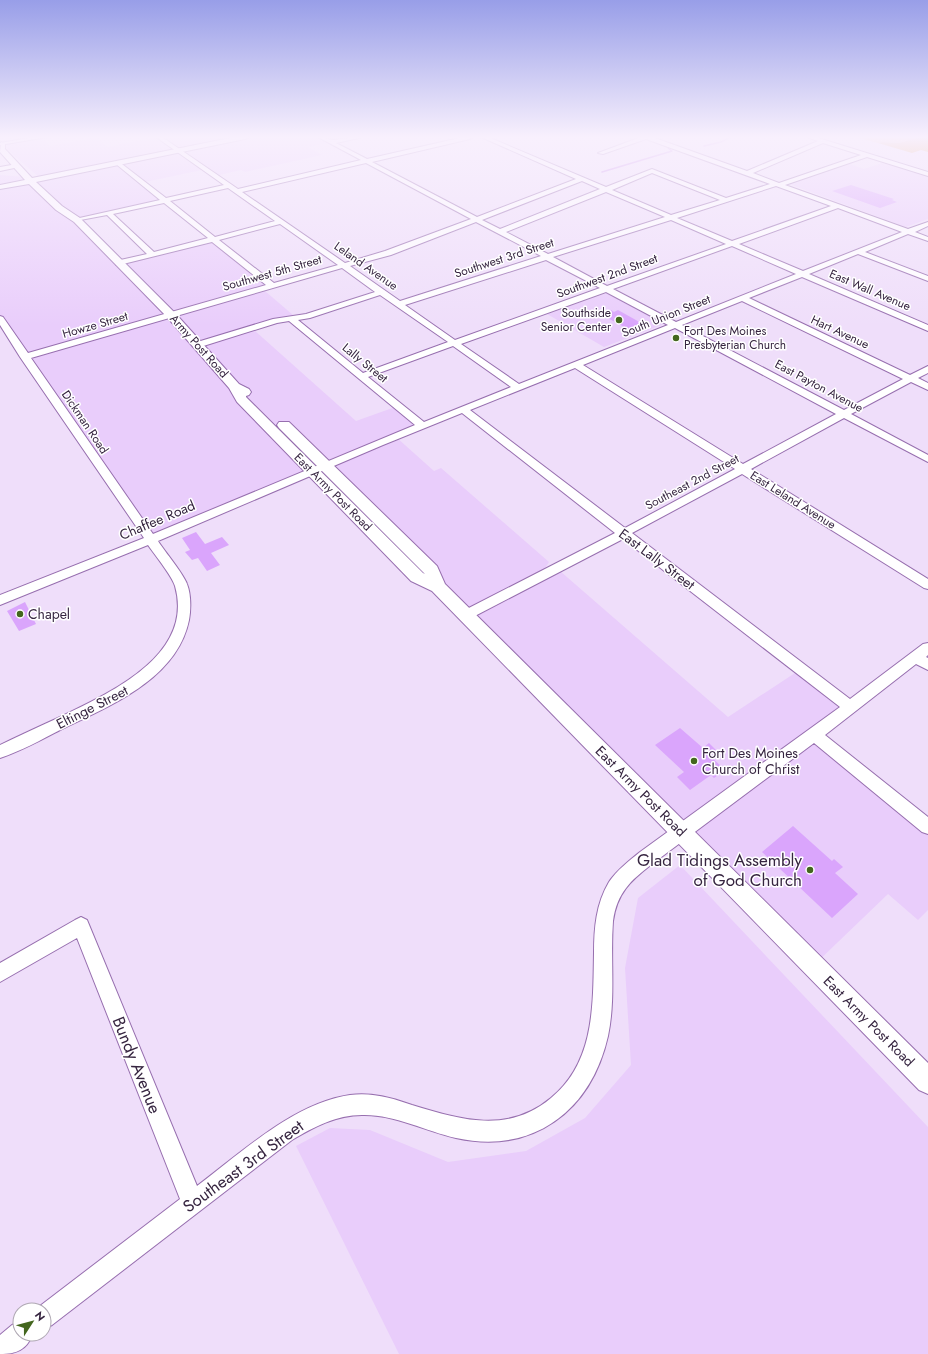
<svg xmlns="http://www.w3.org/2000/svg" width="928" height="1354" font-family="Jost,sans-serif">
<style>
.built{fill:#e9cdfb}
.green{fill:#fcc37b}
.forest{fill:#e09d41}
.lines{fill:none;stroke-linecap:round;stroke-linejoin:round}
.stream{stroke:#c17ee9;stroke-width:1.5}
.building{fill:#daa5fc}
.minor-casing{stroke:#976faf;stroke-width:2}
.major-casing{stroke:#976faf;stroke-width:2}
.minor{fill:#fff;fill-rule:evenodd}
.major{fill:#fff;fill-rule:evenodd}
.poi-dot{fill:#43661e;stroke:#fff;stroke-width:1.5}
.labels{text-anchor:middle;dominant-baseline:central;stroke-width:3;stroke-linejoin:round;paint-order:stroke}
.far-street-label{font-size:12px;fill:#362540;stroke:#fff}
.far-poi-label{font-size:12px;fill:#362540;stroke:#fff;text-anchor:end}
.street-label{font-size:14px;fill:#362540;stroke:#fff}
.poi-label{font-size:14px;fill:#362540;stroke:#fff;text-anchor:start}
.near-poi-label{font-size:17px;fill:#362540;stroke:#fff;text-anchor:end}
.near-street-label{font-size:17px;fill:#362540;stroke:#fff}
</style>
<rect width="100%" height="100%" fill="#efdefa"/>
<path class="built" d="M40,137L50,146L96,138L107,147L159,137L163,139L176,137H321L332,142L308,147L322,155L245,172L241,170L215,176L206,170H202L145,182L143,183L165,200L78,220L119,263L213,239L272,286L265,291L293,315L307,316L276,321L253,329L356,421L398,406L423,426L396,437L434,471L441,468L549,562L540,576L560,571L728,717L801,669L851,708L815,735L928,827V910L918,920L888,894L813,966L325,466L150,540L0,319V175L40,178L1,144L0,146V143Z
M847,163L864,169L882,163L928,176V219L906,227L789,184Z
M607,293L664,324L604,347L547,314Z
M680,865L928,1127V1354H399L296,1146L330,1128L370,1130L448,1162L526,1151L585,1118L631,1065L625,968L638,898Z"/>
<path class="green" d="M855,137H920L899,143L883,142L878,143Z"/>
<path class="forest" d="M920,137H928V152L921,150L912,153L878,143L883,142L899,143Z"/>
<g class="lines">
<path class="stream" d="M704,146L721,142L731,137
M602,172L672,151L668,148"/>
</g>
<path class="building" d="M851,185L894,199L892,200L897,202L880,208L832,191Z
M611,310L614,312L618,310L643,324L628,329L600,314Z
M196,532L205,544L222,537L229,545L211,553L220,565L207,571L198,558L192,560L185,552L190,550L182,538Z
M25,602L36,624L19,631L7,611Z
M680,728L703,748L709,743L716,750L709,755L722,767L721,768L724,771L714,778L711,775L690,790L677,777L684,772L655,745Z
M793,826L832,861L834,859L843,867L835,873L858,894L832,918L762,852Z"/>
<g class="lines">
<g class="minor-casing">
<path id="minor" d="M35,137H47L0,145V143Z
M156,137H162L238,189L361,160L318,137C324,137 329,140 334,140C343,139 351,137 360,137L359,138L336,143L367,159L464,137H473L470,139L372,162L477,217L576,179L481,137H488L606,187L652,169L726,198L770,184L646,139L603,154L598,153L641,137H652L747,171L818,141L807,137H815L928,172V176L867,157L785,185L908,229L928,222V226L915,232L928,237V241L908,234L865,252L928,276V281L858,254L809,274L928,325V331L802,277L749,298L910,375L928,366V373L918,378L928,383V390L911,382L851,414L928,455V462L844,418L751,469L928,579V589L924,588L742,474L632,533L850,699L923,644L928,643V655L926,657L928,658V670L916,664L825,735L928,817V834L922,832L814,743L652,864C630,881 617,893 613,921C610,959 616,998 608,1036C591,1111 533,1155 456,1138C425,1131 394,1114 362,1115C336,1115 314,1127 292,1140L52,1325L44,1329V1310H35L36,1309L180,1199L77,938L0,982V963L75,920L81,917L87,920L197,1186C241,1153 294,1103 350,1095C372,1092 392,1098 412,1105C461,1120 508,1134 551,1098C595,1062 593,1005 594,953C594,928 596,904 609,882C617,870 629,861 640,852L840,707L623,539L471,618L466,620L461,618L459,615L461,612L615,533L462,413L383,445L158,541C165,552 183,573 187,584C191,594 191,609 189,620C177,679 110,706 60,730C41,740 21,751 0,758V745C19,736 38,727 58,718C108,694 195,656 175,586C172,576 155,555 148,545L0,605V595L144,538L20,357L0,325V316L3,317L28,353L266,285L212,242L119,265H116V261L147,254L107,215L75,221V219L160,200L116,164V162L118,161L166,198L224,185ZM823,143L861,155L779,183L753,173ZM366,163L471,219L385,251L345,263L242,192ZM652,173L720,200L671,215L612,190ZM582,181L600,189L500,229L482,220ZM776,186L831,206L732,241L677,218ZM228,188L275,221L215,237L170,201ZM606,192L665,217L548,254L506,232ZM164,203L208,238L154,252L113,214ZM838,208L902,232L803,271L739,244ZM671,220L726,244L607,286L553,257ZM476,222L541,256L400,301L350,266L391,255ZM280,224L338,265L274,283L219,240ZM732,246L796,274L676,322L613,289ZM546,260L600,288L455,340L405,305ZM342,268L375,292L306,314L273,319L194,343L193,345L197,348L277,323L289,321L415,425L153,534L31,358ZM606,292L668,325L519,384L461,344ZM380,295L448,342L363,373L298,320L310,318ZM742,301L903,379L844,410L682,325ZM675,328L836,414L743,464L583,365ZM453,346L511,387L424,422L368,377ZM575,368L735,469L625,528L470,410Z
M17,164L19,165V167L0,171V167Z
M20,1322V1334H33C26,1350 17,1354 0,1354V1335L12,1325Z"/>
</g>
<g class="major-casing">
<path id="major" d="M235,137H249L245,139L36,182L62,206L80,218L175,313L239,384L249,389L251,392L249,395L246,396V397L423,573L425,574L279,428L277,425L279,422H289L437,566L445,584L928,1063V1094L919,1090L432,591L411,581L237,402L229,388L167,317L74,222L56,210L29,184L0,189V185L25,180L0,152L1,142L5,144V149L32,178Z"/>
</g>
<use href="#minor" class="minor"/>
<use href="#major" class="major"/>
</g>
<linearGradient id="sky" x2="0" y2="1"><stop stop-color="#989ee8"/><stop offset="0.42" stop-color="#f8f0fd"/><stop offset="1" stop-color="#f8f0fd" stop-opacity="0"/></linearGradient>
<rect width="928" height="326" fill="url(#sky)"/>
<g class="poi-dot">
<circle cx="619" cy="320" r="4"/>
<circle cx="676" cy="338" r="4"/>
<circle cx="20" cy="614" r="4"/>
<circle cx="694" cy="761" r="4"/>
<circle cx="810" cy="870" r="4"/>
</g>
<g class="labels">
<g class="far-street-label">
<text transform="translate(504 258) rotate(-18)">Southwest 3rd Street</text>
<text transform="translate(366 266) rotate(35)">Leland Avenue</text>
<text transform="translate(272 273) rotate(-16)">Southwest 5th Street</text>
<text transform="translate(607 276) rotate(-20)">Southwest 2nd Street</text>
<text transform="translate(870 290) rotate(23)">East Wall Avenue</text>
<text transform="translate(666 316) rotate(-22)">South Union Street</text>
<text transform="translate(95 325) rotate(-16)">Howze Street</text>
<text transform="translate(840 332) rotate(25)">Hart Avenue</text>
<text transform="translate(199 346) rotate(48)">Army Post Road</text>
<text transform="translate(365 363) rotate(39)">Lally Street</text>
<text transform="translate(819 386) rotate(28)">East Payton Avenue</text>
<text transform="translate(85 422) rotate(56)">Dickman Road</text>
<text transform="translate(692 482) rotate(-28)">Southeast 2nd Street</text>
<text transform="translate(333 492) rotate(45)">East Army Post Road</text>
<text transform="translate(793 500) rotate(32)">East Leland Avenue</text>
</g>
<g class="far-poi-label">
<text x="611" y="313">Southside<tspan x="611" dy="14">Senior Center</tspan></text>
<text x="684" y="331" text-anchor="start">Fort Des Moines<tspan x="684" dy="14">Presbyterian Church</tspan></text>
</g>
<g class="street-label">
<text transform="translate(157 520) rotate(-23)">Chaffee Road</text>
<text transform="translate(657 559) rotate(37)">East Lally Street</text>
<text transform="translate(92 707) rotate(-27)">Eltinge Street</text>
<text transform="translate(641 791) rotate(45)">East Army Post Road</text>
<text transform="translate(869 1021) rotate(45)">East Army Post Road</text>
</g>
<g class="poi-label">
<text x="28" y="614">Chapel</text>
<text x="702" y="753">Fort Des Moines<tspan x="702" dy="16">Church of Christ</tspan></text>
</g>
<g class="near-poi-label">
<text x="802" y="860">Glad Tidings Assembly<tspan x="802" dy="20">of God Church</tspan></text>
</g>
<g class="near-street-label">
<text transform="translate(137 1065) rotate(68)">Bundy Avenue</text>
<text transform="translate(243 1166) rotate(-36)">Southeast 3rd Street</text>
</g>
</g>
<g transform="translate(32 1322) rotate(54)"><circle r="19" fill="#ffffff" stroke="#afa8b3"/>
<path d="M0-3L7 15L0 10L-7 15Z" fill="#43661e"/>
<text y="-6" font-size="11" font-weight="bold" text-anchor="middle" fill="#362540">N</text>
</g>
</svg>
